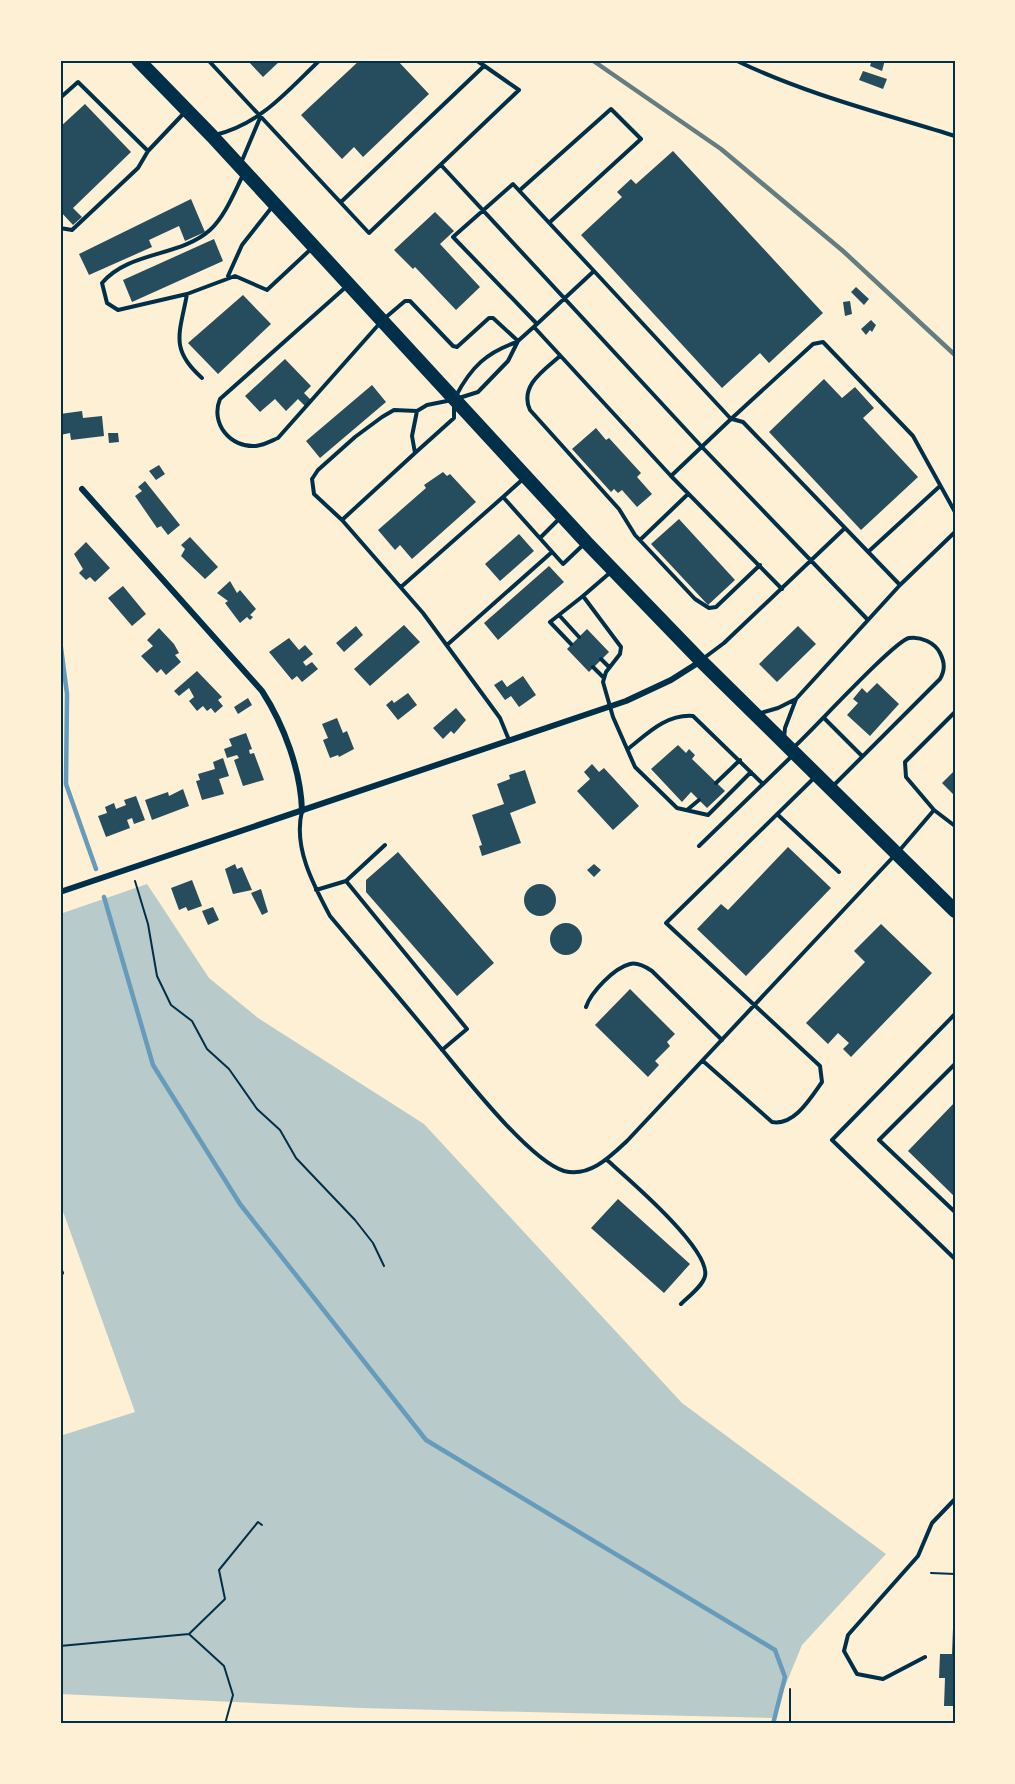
<svg xmlns="http://www.w3.org/2000/svg" width="1015" height="1784" font-family="'DM Sans',sans-serif">
<style>
.green{fill:#b9caca}
.lines{fill:none;stroke-linecap:round;stroke-linejoin:round}
.stream{stroke:#669bbc;stroke-width:4.5}
.building{fill:#264d5e}
.path{stroke:#003049;stroke-width:2}
.service{stroke:#003049;stroke-width:4}
.minor{stroke:#003049;stroke-width:6}
.primary{stroke:#003049;stroke-width:14}
.rail{stroke:#657d81;stroke-width:4.5}
.neatline{fill:none;stroke:#003049;stroke-width:2}
</style>
<rect width="100%" height="100%" fill="#fdf0d5"/>
<path class="green" d="M147,884L209,978L258,1018L424,1124L682,1403L886,1554L802,1645L772,1718L361,1708L60,1694V1436L135,1412L60,1203V914Z"/>
<g class="lines">
<path class="stream" d="M60,640L67,694L66,784L96,869
M104,897L153,1065L240,1204L426,1440L775,1650L785,1677L773,1724"/>
</g>
<path class="building" d="M247,60H281L263,77Z
M360,60H397L429,94L363,157L354,147L342,159L301,115Z
M872,60H885L882,71L870,66Z
M863,71L887,79L883,89L859,80Z
M85,104L131,152L73,208L82,217L73,225L60,211V127Z
M673,151L823,313L769,363L760,353L722,388L581,235L622,197L617,192L631,179L636,184Z
M191,199L205,232L185,241L179,226L149,240L152,247L89,275L79,254Z
M435,212L454,231L440,244L480,287L456,310L415,267L413,269L394,250Z
M214,239L223,261L132,302L123,280Z
M856,287L869,299L864,305L851,292Z
M243,295L271,324L218,374L188,343Z
M850,301L852,314L845,316L843,302Z
M871,320L876,325L872,332L870,330L866,335L861,329Z
M285,359L311,386L304,393L311,400L305,406L298,399L286,411L275,399L260,412L245,396Z
M824,379L842,398L855,387L874,408L863,418L918,477L861,530L769,432Z
M372,385L386,402L320,458L306,441Z
M82,411L83,418L102,416L104,436L71,440L70,433L60,435V414Z
M596,428L606,440L609,438L641,473L637,477L652,494L637,507L622,490L618,493L614,489L611,492L572,449Z
M108,433H118L119,442L109,443Z
M159,465L165,474L156,480L149,471Z
M443,472L447,476L450,474L476,502L412,559L400,545L395,550L378,530L426,488L424,485Z
M145,481L180,525L168,535L161,526L157,528L135,496L142,491L138,487Z
M679,519L735,580L708,605L651,544Z
M519,534L534,551L500,581L485,564Z
M190,537L218,567L205,579L181,556L185,549L181,545Z
M86,542L110,568L95,582L90,577L86,580L79,573L83,569L74,554Z
M549,566L564,582L498,640L484,623Z
M230,581L237,593L240,590L256,609L250,615L253,617L250,620L247,617L240,623L225,603L228,601L217,593Z
M123,586L146,614L132,626L108,598Z
M404,625L420,642L370,686L354,669Z
M356,626L363,635L344,652L336,643Z
M798,626L816,644L777,682L759,664Z
M159,628L174,644L179,653L175,655L181,662L166,675L161,669L157,673L141,656L153,646L147,640Z
M587,629L609,652L589,672L567,649Z
M289,638L299,650L305,645L313,654L303,662L306,666L312,662L318,669L302,682L297,676L292,680L269,652Z
M197,671L222,697L218,700L223,706L215,713L211,708L207,711L203,706L197,711L189,701L194,697L189,688L179,696L174,691Z
M523,676L536,695L519,707L511,696L505,700L494,685L502,680L507,687Z
M877,683L899,704L870,736L847,715L858,703L853,699L862,688L867,693Z
M408,693L417,705L398,720L386,705L392,700L394,703Z
M248,698L252,705L238,714L234,707Z
M456,708L466,720L454,734L451,731L443,739L433,728Z
M337,718L343,733L347,731L354,749L339,757L338,755L330,758L323,740L328,738L322,724Z
M246,733L252,749L249,750L250,754L254,753L264,780L243,786L234,760L239,758L237,755L227,758L224,749L232,746L229,739Z
M678,745L686,753L689,749L695,755L692,759L725,791L707,808L691,792L682,802L651,769Z
M223,758L229,776L219,779L224,794L202,800L196,781L200,780L198,774L215,769L213,762Z
M592,764L599,772L604,768L639,806L613,830L577,791L590,779L584,772Z
M525,770L536,803L510,813L521,843L482,856L479,846L482,845L472,815L504,804L497,784L510,779L509,775Z
M955,770V796L942,783Z
M183,789L189,806L152,820L145,800L168,792L169,796Z
M136,796L145,820L134,824L132,818L127,820L130,828L106,837L98,816L107,813L105,807L114,803L116,809L126,805L124,800Z
M788,847L831,888L746,976L697,929L721,904L728,910Z
M398,852L494,963L457,996L366,892V880Z
M235,864L237,869L242,867L252,890L233,894L225,869Z
M594,864L601,870L594,877L587,870Z
M192,880L202,906L188,911L186,907L179,910L171,888Z
M524 900a16 16 0 1 1 32 0a16 16 0 1 1-32 0Z
M261,889L268,912L262,915L251,893Z
M213,907L219,920L208,925L202,911Z
M550 939a16 16 0 1 1 32 0a16 16 0 1 1-32 0Z
M881,924L932,973L851,1057L843,1049L849,1043L838,1033L828,1044L806,1023L865,962L854,951Z
M630,989L675,1034L667,1042L670,1046L655,1061L659,1065L648,1077L595,1025Z
M955,1102V1197L908,1151Z
M618,1199L690,1264L664,1293L591,1228Z
M953,1628L955,1706H944L945,1678H939L940,1654H952Z"/>
<g class="lines">
<path class="path" d="M135,881L148,924L157,976L171,1005L192,1021L207,1049L229,1069L257,1109L280,1130L296,1158L355,1220L373,1243L384,1266
M931,1573L955,1574
M189,1634L224,1666L233,1695L225,1724
M60,1646L189,1634L225,1599L219,1570L258,1522L262,1525
M790,1689V1724"/>
<path class="service" d="M208,60L369,233L519,90L476,60
M735,60C805,94 881,113 955,136
M60,98L78,82L148,151
M215,135C262,123 286,92 320,60
M241,163L260,118
M441,165L702,447L868,620
M520,190L611,109L641,139L550,222
M341,202L484,66
M60,228L72,230L138,168L148,151L185,112
M228,276L242,245L272,207
M347,286L220,399C210,423 230,448 256,446C264,445 271,441 278,438L380,323
M187,294L118,310L107,303L102,283C129,251 180,257 210,230C225,216 234,193 243,175
M385,318L405,301H410L453,346L457,347L489,318H493L518,341
M534,327L671,476L731,419L594,271
M560,356C544,370 519,386 530,410L619,509L635,535L695,599L709,608L716,607L760,565
M202,378C169,349 180,333 187,294L235,276L267,290L311,249
M456,396C471,367 487,352 517,342
M459,398L478,392L508,361L518,341L537,324L594,271L513,184L453,237L537,324
M452,400L427,405L417,411L394,410L382,417L355,437L318,470L312,479L314,494L342,520L423,613L500,718L509,740
M417,411L412,436L415,453L454,418V406
M731,419L813,344L823,342L913,436L955,512
M732,419L743,422L900,585
M671,476L782,589
M523,479L503,497L563,564L583,545
M342,520L415,453
M541,537L559,519
M640,540L688,494
M868,552L940,486
M401,587L503,497
M583,596L612,571
M559,615L579,637
M571,644L550,622L583,596L621,647L620,654L606,672L603,682L613,717L635,767L677,808L708,815L751,772
M447,645L552,552
M704,658L724,643L845,528
M601,659L609,667
M593,667L604,678
M955,712L905,762L906,777L934,810L955,826
M761,713L778,708L796,699L900,585L955,532
M825,719L862,756
M784,738L785,728L796,699
M793,748C813,730 893,642 909,638C921,636 935,643 940,653C945,663 945,670 940,679L833,786
M628,749C647,734 666,714 693,716L763,784L792,756
M716,783L740,760
M687,810L699,800
M302,811C293,847 313,884 330,916C366,959 403,1002 439,1046C464,1076 529,1160 564,1171C589,1178 610,1157 627,1141L894,856
M777,814L839,872
M699,846L763,784
M899,851L934,810
M346,881L467,1029L442,1050
M316,890L346,881L385,845
M586,1007C591,992 614,968 630,964C638,962 646,967 652,971L722,1040
M955,1014L832,1140L955,1259
M703,1061L772,1122C794,1126 810,1099 822,1082L820,1066L666,923L814,778
M955,1064L879,1140L955,1212
M607,1160C627,1178 711,1249 705,1276C703,1286 688,1297 681,1304
M60,1268L62,1273
M925,1657L883,1679L857,1674L844,1651L848,1635L918,1556L932,1523L955,1499"/>
<path class="minor" d="M82,489L262,691C284,725 301,771 302,811
M60,892L626,701L671,680L701,661"/>
<path class="primary" d="M138,60L212,136L586,542L701,661L955,911"/>
<path class="rail" d="M592,60L721,149L843,251L955,355"/>
</g>
<rect width="1015" height="1784" fill="none" stroke="#fdf0d5" stroke-width="123"/>
<rect x="62" y="62" width="892" height="1660" class="neatline"/>
</svg>
